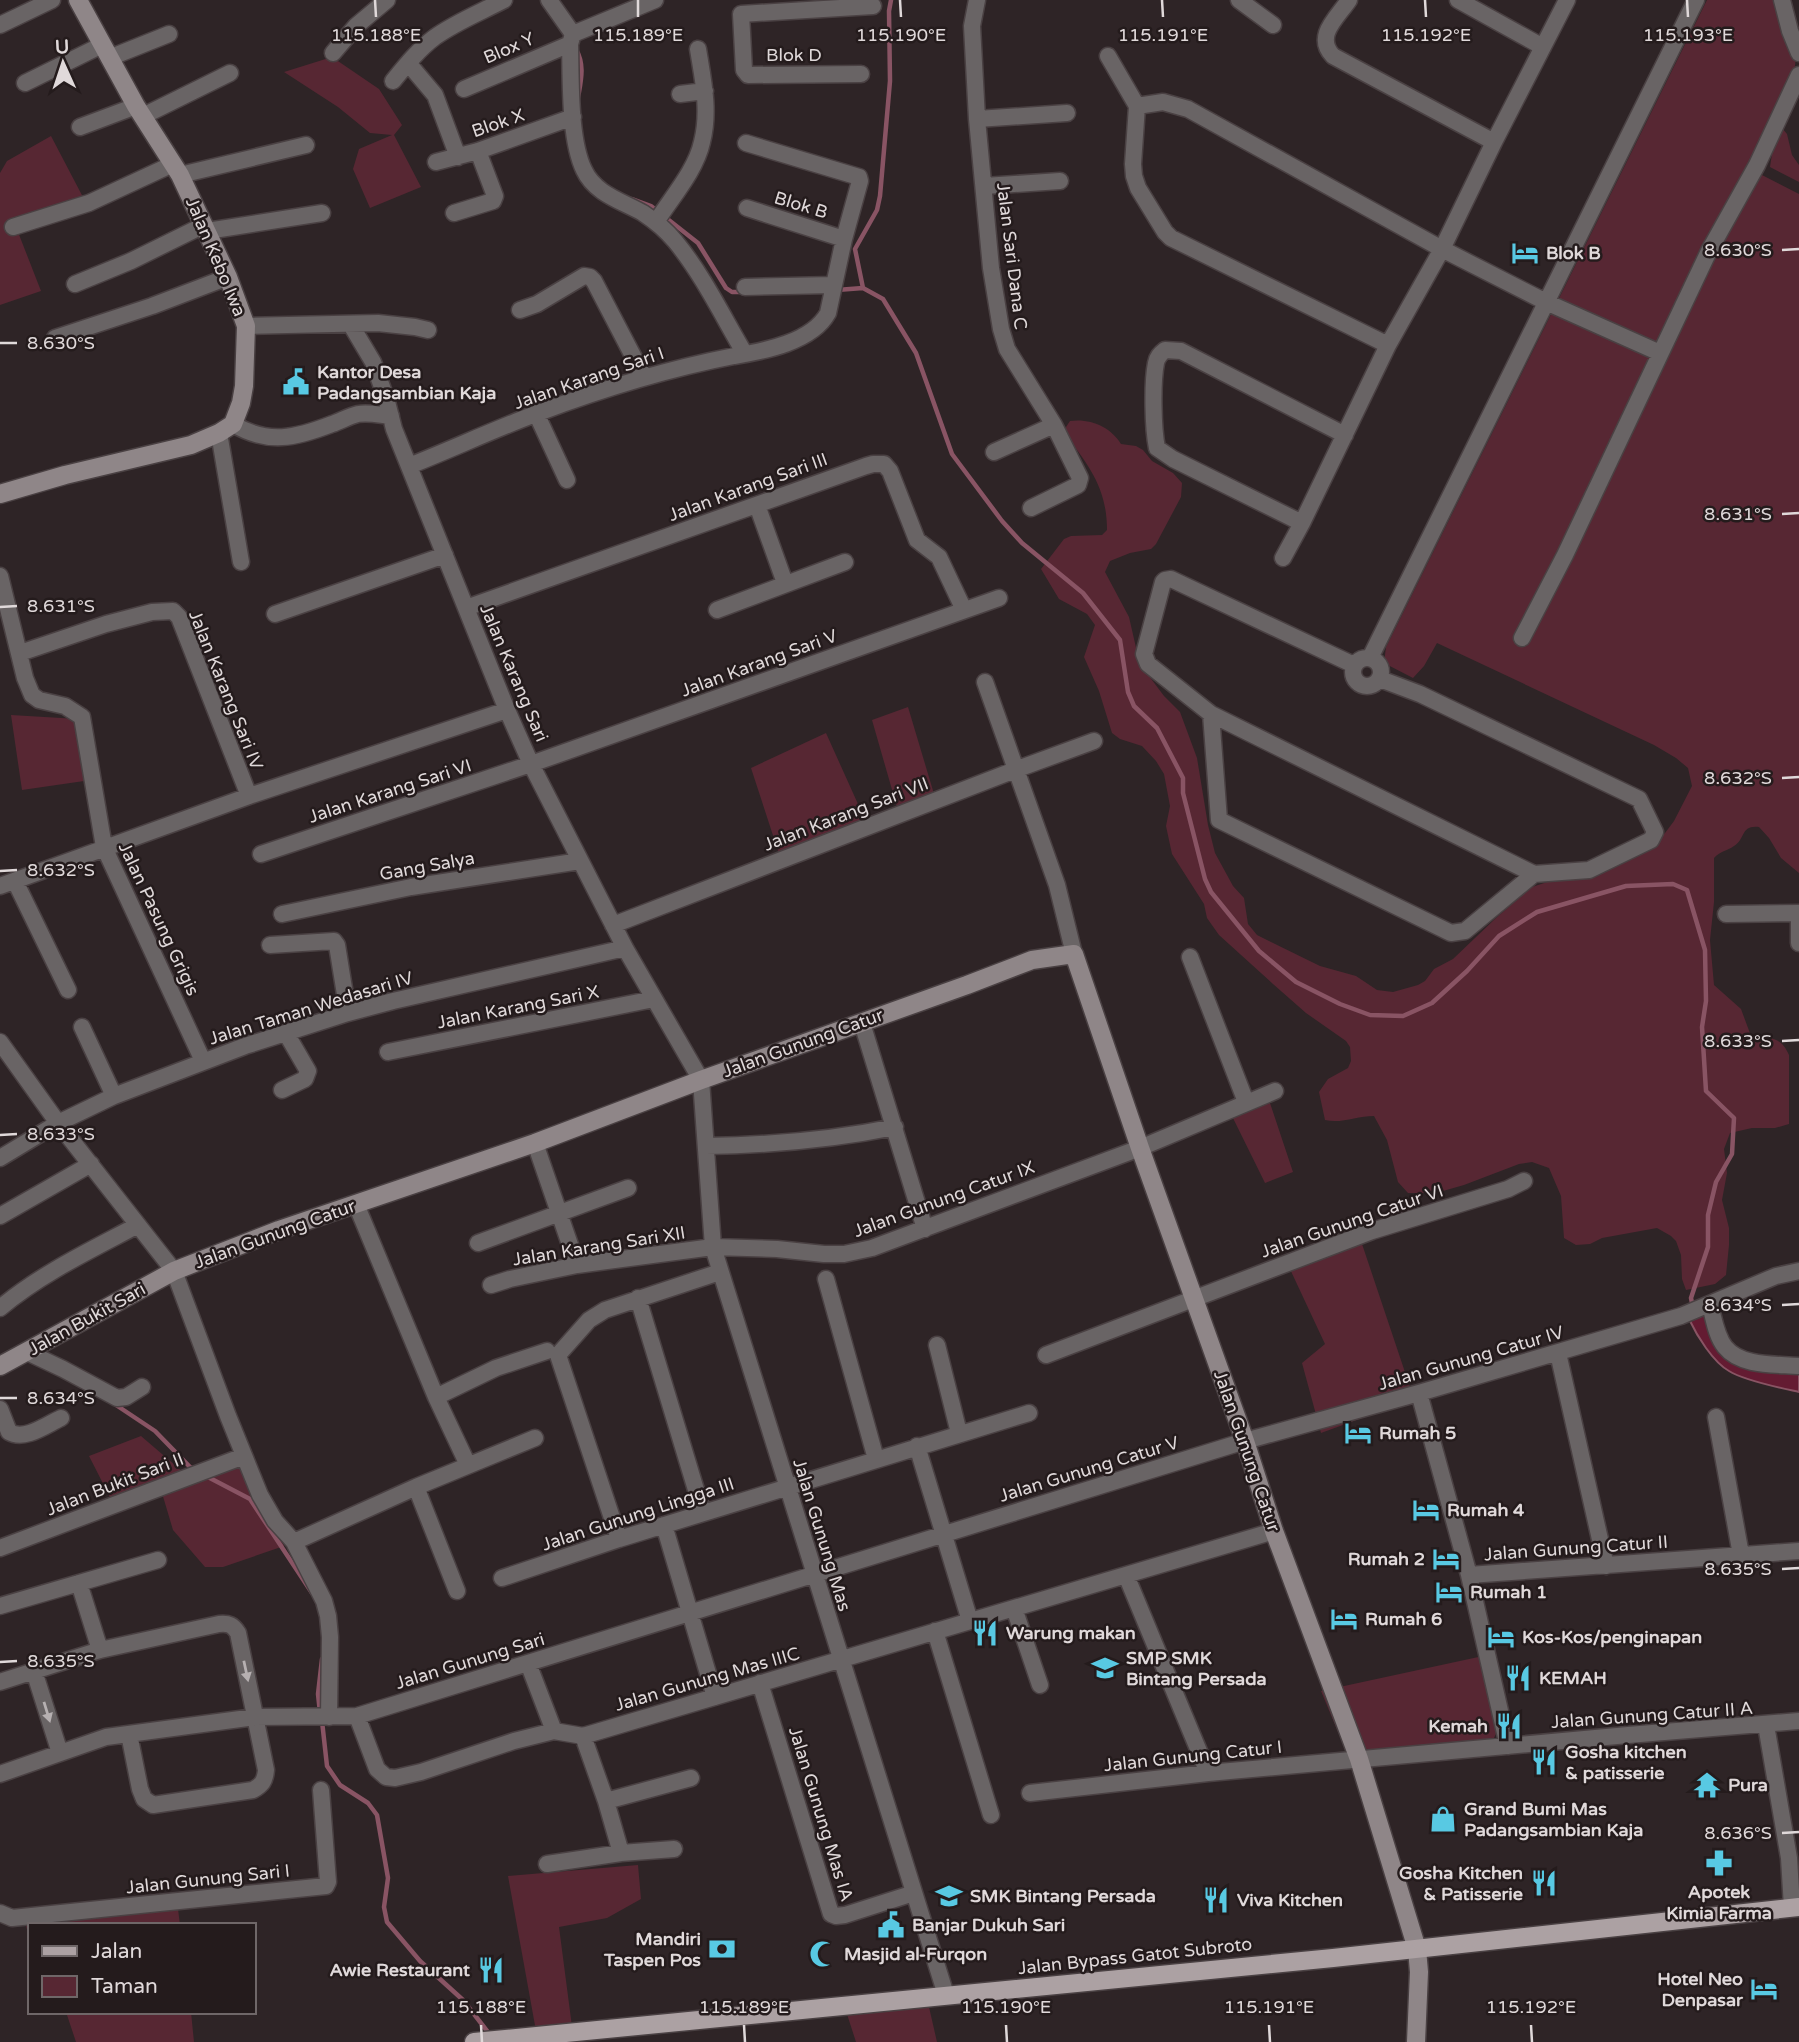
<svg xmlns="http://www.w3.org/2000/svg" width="1799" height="2042" font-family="'Varela Round',sans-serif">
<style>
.green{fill:#572733}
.water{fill:#641b32;stroke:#895464;stroke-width:2}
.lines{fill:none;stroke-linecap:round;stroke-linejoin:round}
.stream{stroke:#895464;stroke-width:4.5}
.street-casing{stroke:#4a4143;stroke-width:19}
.secondary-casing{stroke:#4a4143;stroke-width:21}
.primary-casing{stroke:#4a4143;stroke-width:21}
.street{stroke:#696465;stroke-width:16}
.secondary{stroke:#8f8688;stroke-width:18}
.primary{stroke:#aca1a3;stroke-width:18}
.oneway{fill:#b6b0b1}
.ticks{fill:none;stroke:#e0d9da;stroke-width:2.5}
.labels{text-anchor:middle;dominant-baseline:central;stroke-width:5;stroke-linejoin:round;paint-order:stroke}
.street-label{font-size:18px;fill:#e0d9da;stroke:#241b1c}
.poi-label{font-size:18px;font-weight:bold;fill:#e0d9da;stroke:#241b1c;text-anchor:start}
.ticks-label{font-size:18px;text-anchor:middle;fill:#e0d9da;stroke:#241b1c;stroke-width:5;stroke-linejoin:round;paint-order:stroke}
</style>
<rect width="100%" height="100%" fill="#2e2426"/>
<path class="green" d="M1707,0H1777L1796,57L1794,74L1714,254L1760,174L1799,194V873L1781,858L1769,838L1759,827C1740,825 1746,839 1734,846C1727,851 1720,851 1714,858V902L1710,940L1714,985L1741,1009L1751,1036C1770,1038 1781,1036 1789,1055V1124L1775,1128H1752L1730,1133L1724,1149L1727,1173L1722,1200L1729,1228V1245L1726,1275L1715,1284L1686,1290L1682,1279L1681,1255L1676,1241L1671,1236L1657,1228L1602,1238L1590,1244L1576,1245L1564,1238L1561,1196L1549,1168L1532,1162L1519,1164L1464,1185L1436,1193H1408L1398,1182L1387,1140L1374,1116C1357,1116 1341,1124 1325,1120L1319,1092L1328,1079L1348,1068L1351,1061L1350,1047L1346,1041L1306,1013L1273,984L1219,935L1207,918L1204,904L1172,854L1166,826L1170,806L1164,774L1156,761L1142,746L1120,739L1112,733L1099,691L1084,657L1095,625L1087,614L1059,599L1041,569L1064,539L1071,536L1102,535L1107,530C1107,488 1089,466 1065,434L1066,427L1070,421C1090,418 1111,427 1121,444L1136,446L1143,450L1152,461L1173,473L1182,483L1181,497L1156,544L1151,549L1130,553L1110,561L1105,572L1129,617L1137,652L1146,672L1164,696L1180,712L1197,758L1208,825L1215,853L1233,886L1244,898L1248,924L1257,935L1320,966L1356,976L1377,990L1393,992L1418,985L1425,981L1434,969L1453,959L1497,917L1532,887L1648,849L1665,833L1674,821L1692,786L1688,768L1676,758L1654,745L1437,643L1424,666L1413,678L1384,663L1386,647Z
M332,57L379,89L402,125L394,135L421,187L370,208L353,169L359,149L392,135L370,133L338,107L284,72Z
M1782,128L1787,134L1792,155L1799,165V182L1770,167L1773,147Z
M51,136L85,201L18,232L41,291L0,305V173L7,161Z
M908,707L937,804L899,814L872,720Z
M11,715L78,719L91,780L22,790Z
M826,733L867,824L783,866L751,768Z
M1269,1100L1293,1172L1265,1183L1230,1112Z
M1360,1238L1414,1399L1321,1433L1302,1363L1325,1344L1289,1267Z
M141,1436L190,1478L245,1462L284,1546L223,1567H205L173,1530L162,1493L117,1511L89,1456Z
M1483,1656L1499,1726L1492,1743L1350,1761L1321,1691Z
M638,1865L641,1899L607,1918L559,1927L574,2042H538L508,1876Z
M177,1901L180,1925H30V1941L25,1922Z
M925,2000L929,2007L937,2042H856L845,2008Z
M66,2012H191L194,2042H76Z"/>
<path class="water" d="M1705,1313L1720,1342L1799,1373V1392C1781,1388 1745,1381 1729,1371C1713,1362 1697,1336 1689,1319Z"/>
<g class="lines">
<path class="stream" d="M576,49C585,65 581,80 578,98
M632,199L651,206L698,243L726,288L732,292H744
M863,288L855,249L877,210L880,196L890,81L889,11L891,0
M837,290L863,288L883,299L916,353L952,454L1002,521L1022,543L1083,593L1120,640L1128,692L1134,706L1157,728L1183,778V793L1205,879L1211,892L1259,951L1296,982L1340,1004L1370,1015L1403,1016L1432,1003L1467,971L1499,936L1537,912L1626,886L1673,884L1687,890L1705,950L1706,1001L1702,1027L1706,1091L1734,1118L1732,1154L1716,1182L1708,1215V1247L1691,1298L1693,1308
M113,1403L155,1431L190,1467L195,1470
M206,1476L250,1499L312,1593
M320,1713L318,1694L322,1659
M322,1721L327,1766L340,1785L368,1803L377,1815L388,1878L384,1907L387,1922L420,1961L463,2000L491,2036"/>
<g class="street-casing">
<path id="street" d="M549,0L573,34
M977,0L972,26L977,119L991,268L1001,329L1007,349L1054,425L1080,478L1078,485L1031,508
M1239,0L1273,25
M1349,0C1337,18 1314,36 1333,56L1494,142
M1458,0L1543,47
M1782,0L1790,31L1799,53
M741,14L744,70L748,75L861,74
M741,14L873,6
M0,25L52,0
M573,34L570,44C571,79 569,139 584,170C595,194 622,201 643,213C655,221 666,230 675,241C703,275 723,317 745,354
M573,34L655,0
M333,53L356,26L387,0
M1108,56L1137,106L1163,102L1188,109L1442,249L1546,302L1660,353
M109,58L169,34
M408,63L435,95L458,157
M393,81C406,65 419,49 435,37C456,22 481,12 504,0
M25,83L102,45
M464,89L570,44
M680,94L705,91
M1137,106L1133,164L1134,176L1138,188L1165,232L1171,238L1388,345L1442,249L1494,142L1567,0
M143,116L230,73
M977,119L1067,113
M80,127L136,106
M436,162L478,151L573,117
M180,175L306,145
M984,186L1060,181
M747,208L844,239
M454,213L493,201L495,196L478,151
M656,222C672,197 696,170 702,142C710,111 703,80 698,49
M13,227L89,203L173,164
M207,231L322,213
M75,284L131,261L204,225
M745,287L833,285
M520,310L537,304L584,276L590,277L594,281L644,377
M351,325L373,362L386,398L394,429L507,710L531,764L625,948L701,1080L713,1247L946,1995
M246,326L378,323L415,327L428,330
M55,338L152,306L228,277
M536,413L567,480
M233,424C268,445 296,438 332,424C341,421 349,416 358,414C369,412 380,415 391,416
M219,433L241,562
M994,452L1054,425
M409,466C452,449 495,429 538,413C602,389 667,369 734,356C765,351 812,342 828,313L844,239L860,181L859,177L746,143
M757,505L785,583
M1302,523L1173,459L1157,448C1153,429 1152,383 1156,363C1157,357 1160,354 1165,350L1181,351L1345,435
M1283,558L1302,523L1388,345
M0,576L25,678L32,695L39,700L65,706L82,717L104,847L203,1061
M466,608L866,466L873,464H884L890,471L917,540L939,557L964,610
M717,610L845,562
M275,614L445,555
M1522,638L1565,555L1709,251L1757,165L1799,75
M20,653L106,624L152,612L173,611L179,617L249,796
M1353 672a14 14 0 1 1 28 0a14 14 0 1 1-28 0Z
M1370,658L1696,0
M1354,665L1171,579L1165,580L1163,582L1144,654L1148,664L1211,714L1534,874L1589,870L1651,840L1655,832L1639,799L1420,694L1380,679
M985,682L1057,885L1074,954
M1211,714L1219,820L1451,933L1465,931L1534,874
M261,854L531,764L999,598
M15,881L68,990
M0,886L249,796L507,710
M282,914L411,887L580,861
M1726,914L1799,913
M1799,918V943
M613,925L1015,770L1094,741
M270,945L334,941L337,945L348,1013
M1190,957L1246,1102
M862,1023L925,1229
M82,1027L114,1096
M0,1042L58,1123L174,1271L228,1416L260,1495L275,1521L294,1542L324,1601L328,1616L330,1637L329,1717
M388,1052L654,999
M282,1090L305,1079L308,1071L286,1033
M535,1143L577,1265
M707,1146C770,1145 832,1140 895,1127
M0,1158L58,1123L114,1096L245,1046L348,1013L393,1001L625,948
M356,1204L436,1397L468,1465
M0,1216L91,1164
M478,1243L628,1188
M826,1279L876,1459
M491,1285L510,1279L577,1265L713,1247L777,1249L824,1254H844L872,1248L1140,1148L1275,1091
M638,1298L703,1513
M1710,1305C1714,1319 1716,1336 1725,1347C1741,1367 1776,1364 1799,1366
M0,1308C42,1273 91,1250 138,1225
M937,1345L959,1433
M27,1352L63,1369L117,1398L126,1397L142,1387
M1558,1353L1606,1566
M1046,1355L1372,1231L1508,1189L1524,1181
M1419,1393L1469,1575L1508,1746
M436,1397L496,1368L547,1351
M0,1409L9,1432C25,1441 46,1425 61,1418
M1716,1417L1741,1555
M917,1446L970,1621
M416,1487L457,1591
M664,1525L715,1697
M619,1539L558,1355L589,1320L605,1310L720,1272
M294,1542L416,1487L535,1438
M0,1548L244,1456
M1126,1575L1208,1773
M1469,1575L1799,1551
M502,1578L619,1539L1029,1413
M79,1583L100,1650
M0,1606L158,1560
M1014,1608L1040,1685
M935,1631L991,1815
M528,1663L554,1731L583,1736L1274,1531
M34,1671L60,1753
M0,1682L100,1650L219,1624C229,1623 233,1625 238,1633L266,1770C265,1781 262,1785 253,1790L153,1805L144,1799L140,1789L129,1734
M760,1683L831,1914L836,1916L845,1915L914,1893
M357,1716L377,1769L386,1777L395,1778L421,1772L514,1741L554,1731
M1766,1725L1789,1858L1792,1907
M583,1736L606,1801L621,1853
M0,1774L106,1737L255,1717L357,1716L1245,1441L1419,1393L1681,1316L1776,1276L1799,1271
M1030,1793L1208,1773L1628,1735L1799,1721
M606,1801L691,1778
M547,1864L621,1853L674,1849
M0,1913L12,1918L326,1886L328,1882L321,1790"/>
</g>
<g class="secondary-casing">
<path id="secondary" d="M0,494L65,475L191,445L219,433L233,424L241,403L244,386L246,326L228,277L180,175L136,106L78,0
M0,1366L174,1271L279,1230L535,1143L701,1080L967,985L1032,960L1074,954L1140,1148L1245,1441L1274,1531L1359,1759L1417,1949L1419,1972L1416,2042"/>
</g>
<g class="primary-casing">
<path id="primary" d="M474,2042L1333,1958L1799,1907"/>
</g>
<use href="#street" class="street"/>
<use href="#secondary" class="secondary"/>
<use href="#primary" class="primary"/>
</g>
<defs><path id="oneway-solid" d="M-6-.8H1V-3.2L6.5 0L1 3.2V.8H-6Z" transform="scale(1.75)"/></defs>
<g class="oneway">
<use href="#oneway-solid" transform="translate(246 1671) rotate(78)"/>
<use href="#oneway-solid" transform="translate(47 1712) rotate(73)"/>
</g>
<path class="ticks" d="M375,0L376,17M638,0V17M900,0L901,17M1162,0L1163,17M1425,0L1426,17M1687,0L1688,17M1782,250L1799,249M0,343H17M1782,514L1799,513M0,607L17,606M1782,778L1799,777M0,871L17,870M1782,1041L1799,1040M0,1135L17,1134M1782,1305L1799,1304M0,1398H17M1782,1569L1799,1568M0,1662L17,1661M1782,1833L1799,1832M481,2025L482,2042M744,2025L745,2042M1006,2025L1007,2042M1269,2025L1270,2042M1531,2025L1532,2042"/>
<defs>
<g id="hotel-bare" transform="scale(2.1)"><path d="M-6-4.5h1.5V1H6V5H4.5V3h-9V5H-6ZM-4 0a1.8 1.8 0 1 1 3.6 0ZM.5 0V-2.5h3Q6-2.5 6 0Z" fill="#58c9e3" stroke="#241b1c" stroke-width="2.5" paint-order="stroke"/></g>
<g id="civic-bare" transform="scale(2.1)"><path d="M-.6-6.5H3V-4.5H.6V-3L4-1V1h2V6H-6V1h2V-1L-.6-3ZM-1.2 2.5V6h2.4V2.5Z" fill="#58c9e3" stroke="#241b1c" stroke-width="2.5" paint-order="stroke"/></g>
<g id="restaurant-bare" transform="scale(2.1)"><path d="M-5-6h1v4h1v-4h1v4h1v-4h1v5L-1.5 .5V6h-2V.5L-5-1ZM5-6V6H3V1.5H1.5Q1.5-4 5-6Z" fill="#58c9e3" stroke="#241b1c" stroke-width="2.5" paint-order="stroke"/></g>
<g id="school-bare" transform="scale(2.1)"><path d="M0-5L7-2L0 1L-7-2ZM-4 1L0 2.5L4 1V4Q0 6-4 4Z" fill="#58c9e3" stroke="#241b1c" stroke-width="2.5" paint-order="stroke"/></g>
<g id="temple-bare" transform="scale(2.1)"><path d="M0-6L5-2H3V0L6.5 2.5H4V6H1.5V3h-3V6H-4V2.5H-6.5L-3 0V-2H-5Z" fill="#58c9e3" stroke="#241b1c" stroke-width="2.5" paint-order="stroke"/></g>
<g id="shop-bare" transform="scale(2.1)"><path d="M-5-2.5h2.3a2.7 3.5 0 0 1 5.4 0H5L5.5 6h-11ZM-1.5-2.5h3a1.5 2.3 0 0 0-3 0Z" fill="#58c9e3" stroke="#241b1c" stroke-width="2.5" paint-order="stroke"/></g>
<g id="pharmacy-bare" transform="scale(2.1)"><path d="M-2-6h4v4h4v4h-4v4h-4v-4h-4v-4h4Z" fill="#58c9e3" stroke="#241b1c" stroke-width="2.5" paint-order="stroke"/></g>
<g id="bank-bare" transform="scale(2.1)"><path d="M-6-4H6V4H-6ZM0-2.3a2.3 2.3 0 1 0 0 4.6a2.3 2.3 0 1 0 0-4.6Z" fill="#58c9e3" stroke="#241b1c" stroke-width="2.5" paint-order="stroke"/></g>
<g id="mosque-bare" transform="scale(2.1)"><path d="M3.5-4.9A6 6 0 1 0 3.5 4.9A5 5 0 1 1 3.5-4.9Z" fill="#58c9e3" stroke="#241b1c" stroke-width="2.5" paint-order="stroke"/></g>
</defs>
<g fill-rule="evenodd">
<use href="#hotel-bare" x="1525" y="253"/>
<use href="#civic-bare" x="296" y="382"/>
<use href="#hotel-bare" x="1358" y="1433"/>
<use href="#hotel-bare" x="1426" y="1510"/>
<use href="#hotel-bare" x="1446" y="1559"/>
<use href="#hotel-bare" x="1449" y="1592"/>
<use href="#hotel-bare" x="1344" y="1619"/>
<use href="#restaurant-bare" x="985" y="1633"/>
<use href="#hotel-bare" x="1501" y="1637"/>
<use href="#school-bare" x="1105" y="1668"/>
<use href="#restaurant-bare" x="1518" y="1678"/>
<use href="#restaurant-bare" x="1509" y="1726"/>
<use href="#restaurant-bare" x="1544" y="1762"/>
<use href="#temple-bare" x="1707" y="1785"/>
<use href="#shop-bare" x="1443" y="1819"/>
<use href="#pharmacy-bare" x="1719" y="1863"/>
<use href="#restaurant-bare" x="1544" y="1883"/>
<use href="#school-bare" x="949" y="1896"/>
<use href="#restaurant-bare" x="1216" y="1900"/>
<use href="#civic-bare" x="891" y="1925"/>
<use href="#bank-bare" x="722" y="1949"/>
<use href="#mosque-bare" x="823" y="1954"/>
<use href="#restaurant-bare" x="491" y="1970"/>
<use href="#hotel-bare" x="1764" y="1989"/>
</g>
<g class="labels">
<g class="street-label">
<text transform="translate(509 48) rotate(-23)">Blox Y</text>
<text x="794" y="55">Blok D</text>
<text transform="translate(498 123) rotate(-19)">Blok X</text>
<text transform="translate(801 205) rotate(17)">Blok B</text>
<text transform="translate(1012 256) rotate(83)">Jalan Sari Dana C</text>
<text transform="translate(216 257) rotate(67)">Jalan Kebo Iwa</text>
<text transform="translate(589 378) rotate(-19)">Jalan Karang Sari I</text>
<text transform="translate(748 487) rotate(-20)">Jalan Karang Sari III</text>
<text transform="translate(759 663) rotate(-20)">Jalan Karang Sari V</text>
<text transform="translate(514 673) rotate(67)">Jalan Karang Sari</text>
<text transform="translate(226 690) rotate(68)">Jalan Karang Sari IV</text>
<text transform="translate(390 791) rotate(-18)">Jalan Karang Sari VI</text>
<text transform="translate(846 814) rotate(-21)">Jalan Karang Sari VII</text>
<text transform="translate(427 866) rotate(-10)">Gang Salya</text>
<text transform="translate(159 919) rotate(65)">Jalan Pasung Grigis</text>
<text transform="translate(518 1007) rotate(-11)">Jalan Karang Sari X</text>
<text transform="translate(311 1008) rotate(-17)">Jalan Taman Wedasari IV</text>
<text transform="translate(803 1043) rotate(-20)">Jalan Gunung Catur</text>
<text transform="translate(944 1199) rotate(-20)">Jalan Gunung Catur IX</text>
<text transform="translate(1352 1221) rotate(-19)">Jalan Gunung Catur VI</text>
<text transform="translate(275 1234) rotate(-20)">Jalan Gunung Catur</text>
<text transform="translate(599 1246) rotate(-9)">Jalan Karang Sari XII</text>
<text transform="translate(87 1319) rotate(-29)">Jalan Bukit Sari</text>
<text transform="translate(1471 1358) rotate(-16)">Jalan Gunung Catur IV</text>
<text transform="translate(1247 1451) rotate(71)">Jalan Gunung Catur</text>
<text transform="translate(1089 1469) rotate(-17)">Jalan Gunung Catur V</text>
<text transform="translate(115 1484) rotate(-21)">Jalan Bukit Sari II</text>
<text transform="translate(638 1514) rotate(-18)">Jalan Gunung Lingga III</text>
<text transform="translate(822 1535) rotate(73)">Jalan Gunung Mas</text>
<text transform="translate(1576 1548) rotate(-4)">Jalan Gunung Catur II</text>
<text transform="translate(470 1661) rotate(-17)">Jalan Gunung Sari</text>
<text transform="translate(707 1679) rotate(-16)">Jalan Gunung Mas IIIC</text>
<text transform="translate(1652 1715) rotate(-4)">Jalan Gunung Catur II A</text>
<text transform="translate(1193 1756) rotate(-6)">Jalan Gunung Catur I</text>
<text transform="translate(821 1814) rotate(73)">Jalan Gunung Mas IA</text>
<text transform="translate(208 1879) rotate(-6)">Jalan Gunung Sari I</text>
<text transform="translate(1135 1956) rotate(-6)">Jalan Bypass Gatot Subroto</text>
</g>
<g class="poi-label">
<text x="1546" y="253">Blok B</text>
<text x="317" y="372">Kantor Desa<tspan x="317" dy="21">Padangsambian Kaja</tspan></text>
<text x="1379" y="1433">Rumah 5</text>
<text x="1447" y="1510">Rumah 4</text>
<text x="1425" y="1559" text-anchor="end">Rumah 2</text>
<text x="1470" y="1592">Rumah 1</text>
<text x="1365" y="1619">Rumah 6</text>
<text x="1006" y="1633">Warung makan</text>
<text x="1522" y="1637">Kos-Kos/penginapan</text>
<text x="1126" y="1658">SMP SMK<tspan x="1126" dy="21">Bintang Persada</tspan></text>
<text x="1539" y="1678">KEMAH</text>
<text x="1488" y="1726" text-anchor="end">Kemah</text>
<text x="1565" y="1752">Gosha kitchen<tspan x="1565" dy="21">&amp; patisserie</tspan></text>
<text x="1728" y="1785">Pura</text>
<text x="1464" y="1809">Grand Bumi Mas<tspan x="1464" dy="21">Padangsambian Kaja</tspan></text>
<text x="1523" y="1873" text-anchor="end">Gosha Kitchen<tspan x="1523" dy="21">&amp; Patisserie</tspan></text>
<text x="1719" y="1892" text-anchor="middle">Apotek<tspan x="1719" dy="21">Kimia Farma</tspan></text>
<text x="970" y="1896">SMK Bintang Persada</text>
<text x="1237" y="1900">Viva Kitchen</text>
<text x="912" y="1925">Banjar Dukuh Sari</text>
<text x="701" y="1939" text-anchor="end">Mandiri<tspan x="701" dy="21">Taspen Pos</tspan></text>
<text x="844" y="1954">Masjid al-Furqon</text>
<text x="470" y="1970" text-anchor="end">Awie Restaurant</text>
<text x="1743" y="1979" text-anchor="end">Hotel Neo<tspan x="1743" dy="21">Denpasar</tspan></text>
</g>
</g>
<g class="ticks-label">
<text x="376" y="41">115.188°E</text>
<text x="638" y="41">115.189°E</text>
<text x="901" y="41">115.190°E</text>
<text x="1163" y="41">115.191°E</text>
<text x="1426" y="41">115.192°E</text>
<text x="1688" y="41">115.193°E</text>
<text x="1738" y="256">8.630°S</text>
<text x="61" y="349">8.630°S</text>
<text x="1738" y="520">8.631°S</text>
<text x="61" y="612">8.631°S</text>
<text x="1738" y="784">8.632°S</text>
<text x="61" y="876">8.632°S</text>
<text x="1738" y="1047">8.633°S</text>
<text x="61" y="1140">8.633°S</text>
<text x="1738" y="1311">8.634°S</text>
<text x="61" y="1404">8.634°S</text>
<text x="1738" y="1575">8.635°S</text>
<text x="61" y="1667">8.635°S</text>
<text x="1738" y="1839">8.636°S</text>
<text x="481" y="2013">115.188°E</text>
<text x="744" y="2013">115.189°E</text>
<text x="1006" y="2013">115.190°E</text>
<text x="1269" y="2013">115.191°E</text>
<text x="1531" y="2013">115.192°E</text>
</g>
<rect x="28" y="1923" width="228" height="91" fill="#241b1c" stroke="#6f6768" stroke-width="2"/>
<rect x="42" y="1946" width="35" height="10" fill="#aca1a3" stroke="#6f6768" stroke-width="2"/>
<text x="91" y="1958" font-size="21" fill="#e0d9da">Jalan</text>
<rect x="42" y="1976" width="35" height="21" fill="#572733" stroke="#6f6768" stroke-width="2"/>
<text x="91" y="1993" font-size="21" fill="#e0d9da">Taman</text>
<g transform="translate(63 63) rotate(357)" stroke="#241b1c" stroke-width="5" paint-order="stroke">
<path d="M0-5L12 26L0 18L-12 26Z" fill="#e0d9da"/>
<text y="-10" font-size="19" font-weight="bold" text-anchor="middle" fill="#e0d9da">U</text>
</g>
</svg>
